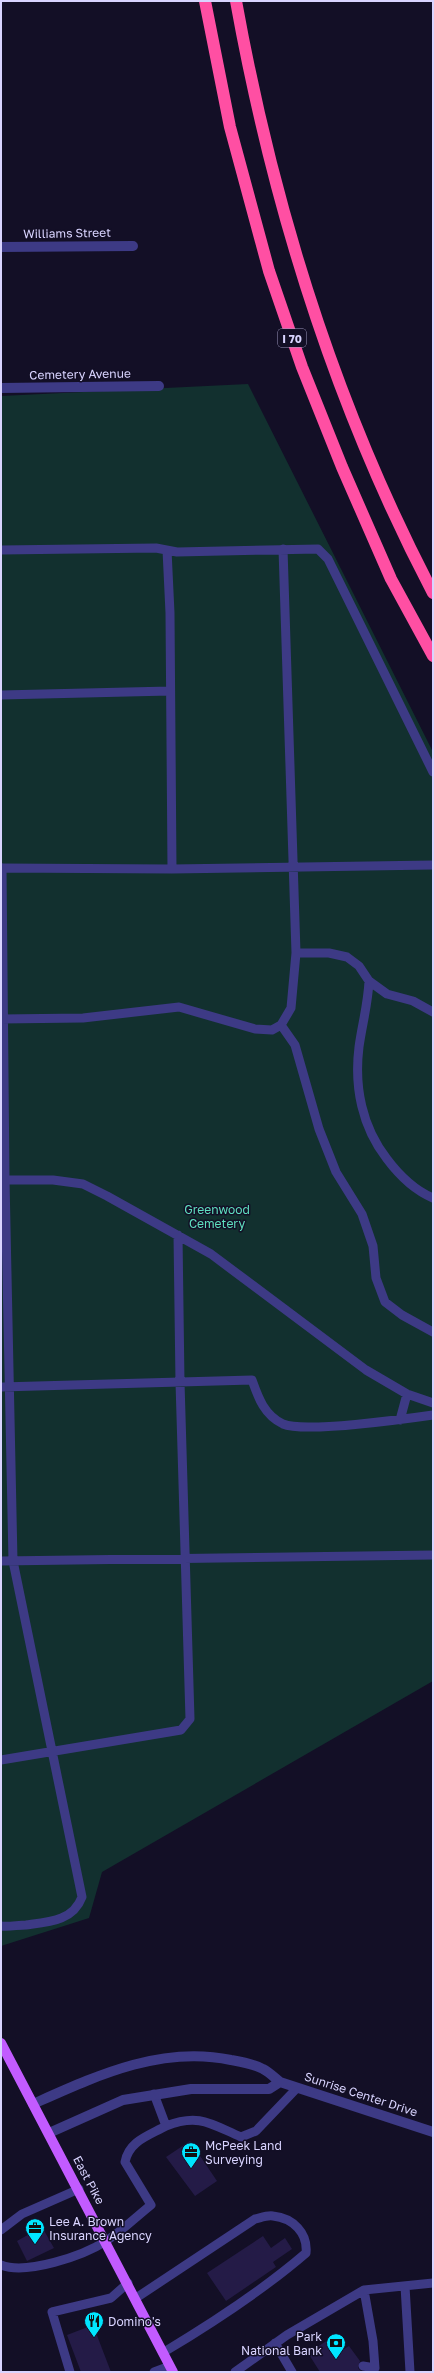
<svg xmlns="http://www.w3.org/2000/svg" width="434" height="2373" font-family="'Golos Text',sans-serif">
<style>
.green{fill:#12302f}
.building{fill:#241b47}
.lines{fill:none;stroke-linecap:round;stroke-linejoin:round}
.lane{stroke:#3d3a85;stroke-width:9}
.street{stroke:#3d3a85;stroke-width:10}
.primary{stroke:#c25bff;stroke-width:10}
.highway{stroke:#ff4fa3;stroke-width:12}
.labels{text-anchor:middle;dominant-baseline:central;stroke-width:3;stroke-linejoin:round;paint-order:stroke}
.shield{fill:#130f26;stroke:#9e99be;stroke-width:1}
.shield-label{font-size:11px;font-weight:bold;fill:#d9d4ff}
.street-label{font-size:12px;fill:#d9d4ff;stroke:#130f26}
.park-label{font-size:12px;fill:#5fe0c0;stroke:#130f26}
.poi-label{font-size:12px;fill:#d9d4ff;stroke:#130f26;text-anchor:start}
</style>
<rect width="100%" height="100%" fill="#130f26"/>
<path class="green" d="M248,384L433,752V1681L102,1872L89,1918L1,1946V396Z"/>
<path class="building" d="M190,2141L217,2181L195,2196L166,2157Z
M42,2227L54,2248L27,2261L17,2241Z
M263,2236L271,2248L285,2238L292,2249L273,2262L276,2267L226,2301L207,2273Z
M93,2325L111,2372H81L67,2335Z
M334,2336L344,2349L349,2346L360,2361L358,2368L362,2372H320L308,2353Z"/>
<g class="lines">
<path class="lane" d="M1,550L156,548L177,552L318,549L328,559L433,772
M167,550L170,613L172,869
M1,695L170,691
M1,868L172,869L433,865
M296,953H329L347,957L359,966L369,981L387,994L413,1001L433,1012
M369,981C368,1004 362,1025 359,1047C354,1087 362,1127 387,1159C399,1175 414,1190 433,1198
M1,1019L83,1018L179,1007L255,1029L272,1030L281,1025L291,1008L296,953L283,549
M281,1025L295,1045L319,1129L336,1172L362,1214L373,1246L376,1278L385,1302L402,1315L433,1332
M1,1180H53L83,1184L107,1196L211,1254L366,1370L407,1394L433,1403
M1,1387L252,1380C258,1397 264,1415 283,1424C304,1433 405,1419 433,1415
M400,1420L407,1394
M1,1561L433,1555
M1,1760L181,1730L190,1719L180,1382L178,1235
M1,1926C9,1927 18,1925 26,1925C49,1922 73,1921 82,1897L13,1561L5,1179L2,868
M154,2094L166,2126C199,2113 211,2124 241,2137L256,2131L297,2088
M1,2230L22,2214L79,2189
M1,2265C26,2275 83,2256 106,2241C122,2231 136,2217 151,2205L125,2162C129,2141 148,2136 166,2126
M405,2286L410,2372
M364,2290L373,2341L375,2368L369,2372
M136,2298L255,2219C260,2218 267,2215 273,2216C293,2218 308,2233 306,2253C262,2291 214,2322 164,2352
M275,2343L292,2372
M363,2366L375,2368L373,2371
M70,2372L52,2312L111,2298L128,2283
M154,2372L170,2366
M235,2372L287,2335L364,2290L433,2283"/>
<path class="street" d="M1,247L133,246
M1,388L159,386
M33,2104C96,2076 161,2045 231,2060C242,2062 254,2064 263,2069C269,2072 275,2078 280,2082L433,2132
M49,2133L123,2100L191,2089H269L280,2082"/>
<path class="primary" d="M1,2043L173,2372"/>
<path class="highway" d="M205,1L230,127L269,271L302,367L342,467L391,579L433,656
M236,1C273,206 336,408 433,593"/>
</g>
<defs>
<g id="office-pin" transform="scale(1)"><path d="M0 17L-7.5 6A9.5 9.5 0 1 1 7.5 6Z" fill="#00e5ff" stroke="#130f26"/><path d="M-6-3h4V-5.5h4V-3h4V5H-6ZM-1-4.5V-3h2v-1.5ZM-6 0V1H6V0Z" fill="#111"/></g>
<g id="restaurant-pin" transform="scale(1)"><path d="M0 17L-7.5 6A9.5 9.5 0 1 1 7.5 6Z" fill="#00e5ff" stroke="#130f26"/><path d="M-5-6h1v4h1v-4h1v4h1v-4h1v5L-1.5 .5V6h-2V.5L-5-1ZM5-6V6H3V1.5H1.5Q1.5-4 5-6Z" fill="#111"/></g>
<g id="bank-pin" transform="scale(1)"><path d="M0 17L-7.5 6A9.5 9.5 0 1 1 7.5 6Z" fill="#00e5ff" stroke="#130f26"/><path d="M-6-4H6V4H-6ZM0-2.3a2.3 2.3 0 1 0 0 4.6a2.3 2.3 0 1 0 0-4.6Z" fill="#111"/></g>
</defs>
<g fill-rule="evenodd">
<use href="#office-pin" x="191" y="2152"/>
<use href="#office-pin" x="35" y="2228"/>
<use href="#restaurant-pin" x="94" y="2321"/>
<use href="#bank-pin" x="336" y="2343"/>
</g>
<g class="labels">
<rect class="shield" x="278" y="329" width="28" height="18" rx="3"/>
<g class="shield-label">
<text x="292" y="338">I 70</text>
</g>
<g class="street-label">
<text transform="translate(67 233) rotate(-1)">Williams Street</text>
<text transform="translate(80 374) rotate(-1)">Cemetery Avenue</text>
<text transform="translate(361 2094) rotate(18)">Sunrise Center Drive</text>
<text transform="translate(89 2180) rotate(62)">East Pike</text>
</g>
<g class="park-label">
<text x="217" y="1209">Greenwood<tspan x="217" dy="14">Cemetery</tspan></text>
</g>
<g class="poi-label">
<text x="205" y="2145">McPeek Land<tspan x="205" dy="14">Surveying</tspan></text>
<text x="49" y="2221">Lee A. Brown<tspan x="49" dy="14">Insurance Agency</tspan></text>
<text x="108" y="2321">Domino's</text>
<text x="322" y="2336" text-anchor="end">Park<tspan x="322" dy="14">National Bank</tspan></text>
</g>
</g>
<rect width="434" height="2373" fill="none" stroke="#d9d4ff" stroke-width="4"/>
</svg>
